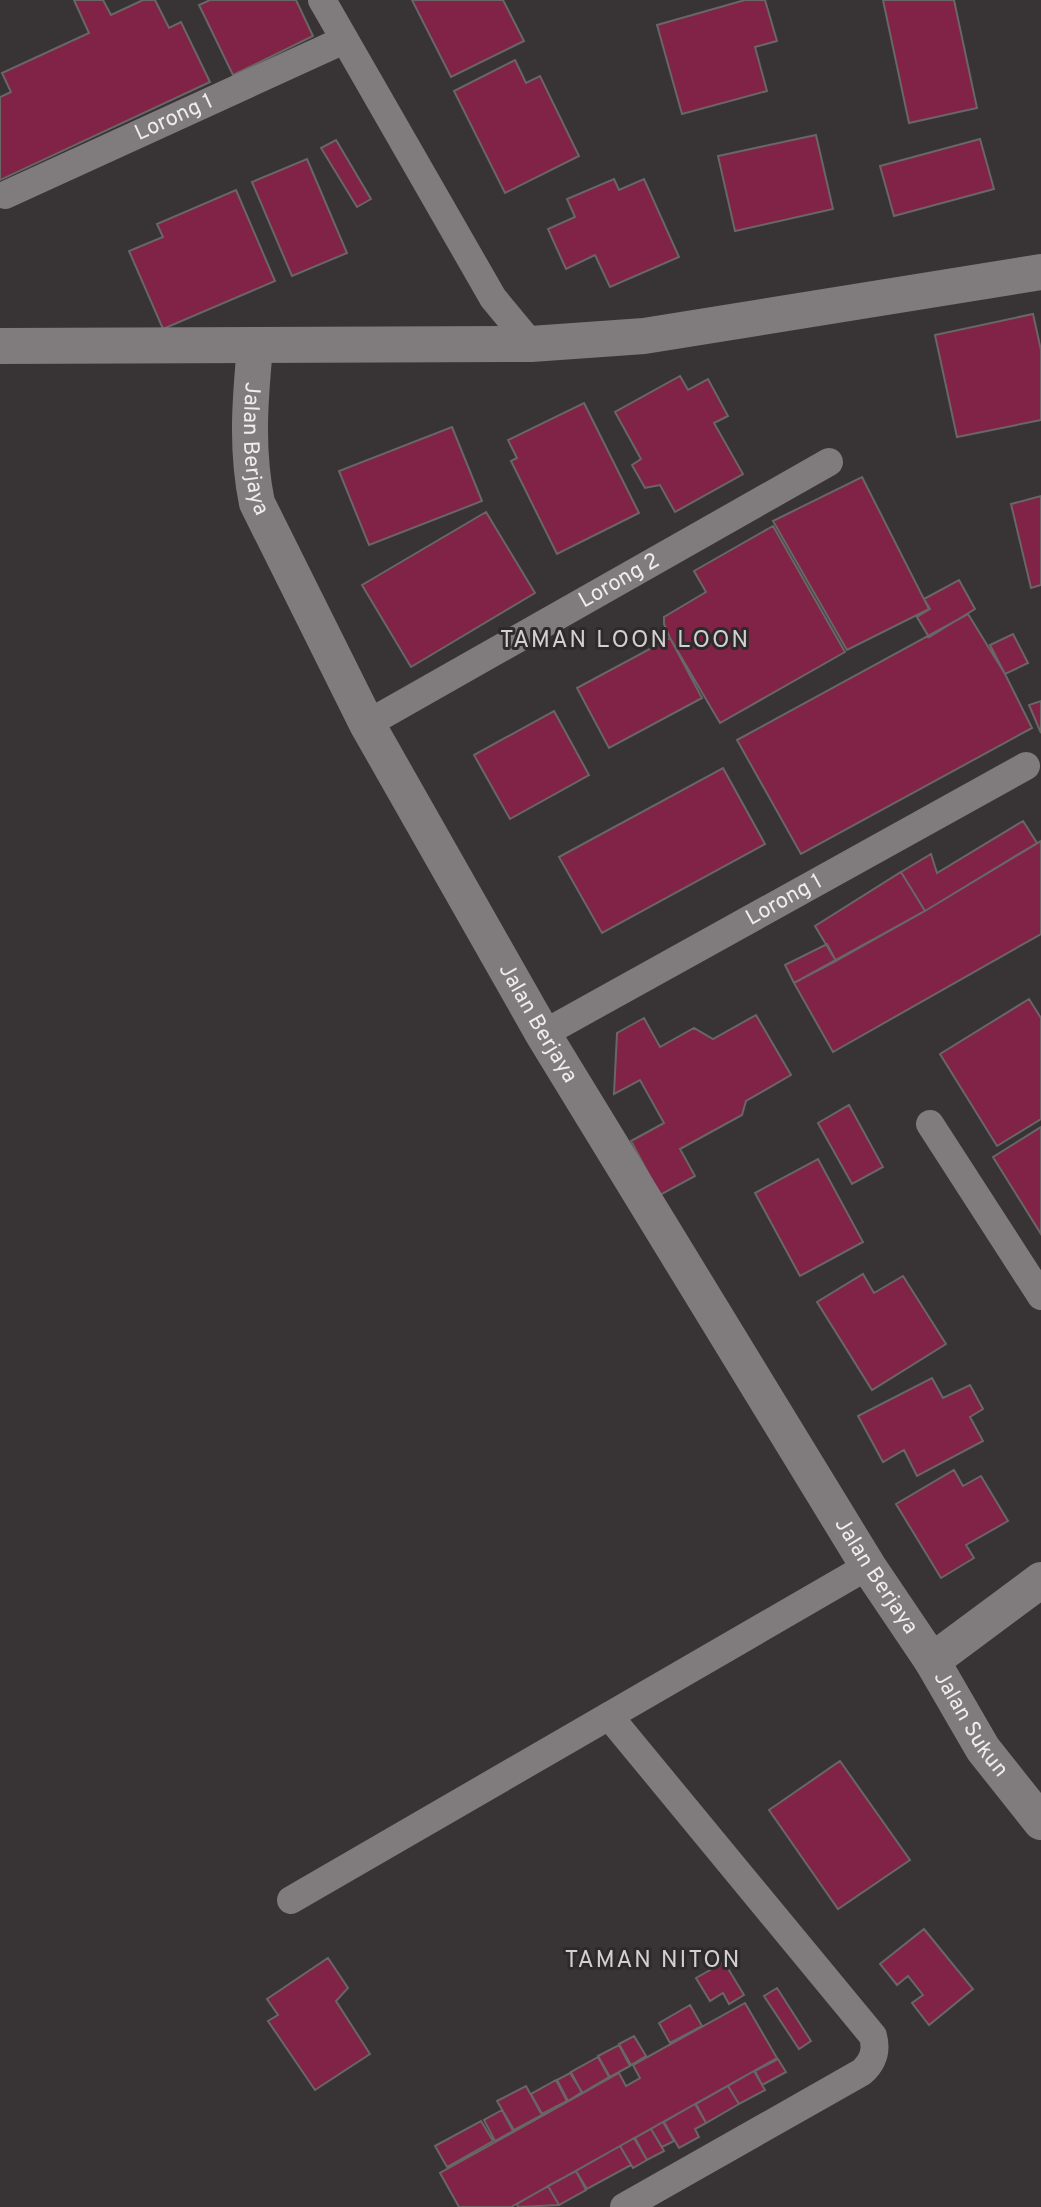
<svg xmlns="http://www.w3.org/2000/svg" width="1041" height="2207" font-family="Overpass,sans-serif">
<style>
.building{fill:#802346;stroke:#696666;stroke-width:2}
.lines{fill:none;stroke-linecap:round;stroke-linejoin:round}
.minor{stroke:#807c7d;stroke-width:28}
.tertiary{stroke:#807c7d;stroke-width:36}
.labels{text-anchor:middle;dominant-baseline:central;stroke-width:6;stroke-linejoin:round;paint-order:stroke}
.street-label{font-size:22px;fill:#efeced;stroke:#2d2a2b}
.neighbourhood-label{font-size:24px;letter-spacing:2px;fill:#d3cecf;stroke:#2d2a2b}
</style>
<rect width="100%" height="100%" fill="#383435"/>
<path class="building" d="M74,0H103L111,15L143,0H155L169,28L181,22L210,82L0,180V97L11,92L2,73L89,33Z
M210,0H296L313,36L233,75L199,5Z
M412,0H503L524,41L451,77Z
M745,0H765L777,41L755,47L767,91L682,114L657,25Z
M883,0H954L977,108L909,123Z
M515,60L526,83L540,76L579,156L505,193L454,91Z
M816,135L833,209L735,231L718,156Z
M980,139L994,189L894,216L880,166Z
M336,140L371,199L357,207L321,148Z
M307,159L347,253L292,276L252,182Z
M614,179L619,190L644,179L679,257L610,287L595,255L566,269L548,229L575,217L567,199Z
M236,190L275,281L163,329L129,251L163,237L157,224Z
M1033,314L1041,350V420L957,437L935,335Z
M680,376L688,390L708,379L728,416L714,423L743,474L675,512L660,485L645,488L632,465L641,459L615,412Z
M584,403L639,513L557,554L511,461L517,458L508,440Z
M452,427L482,501L369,545L339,471Z
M862,477L929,609L847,650L773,521Z
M1041,496V585L1031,588L1011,504Z
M486,512L535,593L411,667L362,585Z
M773,526L845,652L720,723L670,638L664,624V617L706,592L694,571Z
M959,580L975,609L929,637L917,617L930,609L924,599Z
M968,614L1005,674L1032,728L801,854L737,740Z
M1013,634L1028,663L1005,674L990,645Z
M670,638L702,698L609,748L577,688Z
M1041,701V733L1029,705Z
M554,711L589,775L510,819L474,755Z
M723,768L765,844L602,933L559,857Z
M1023,821L1037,843L925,911L901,872L931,854L937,873Z
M1041,841V934L833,1052L794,983L925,911Z
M901,872L925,911L836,961L815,926Z
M827,944L836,961L794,983L785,965Z
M1029,999L1041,1018V1119L997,1146L940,1054Z
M756,1015L791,1075L746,1101L742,1115L680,1149L695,1176L660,1195L631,1141L664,1123L640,1080L614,1094L617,1033L644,1018L660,1047L694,1028L713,1039Z
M849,1105L883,1167L852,1184L818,1123Z
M1041,1127V1234L993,1157Z
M818,1159L863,1242L800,1276L755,1193Z
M863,1274L874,1293L903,1276L946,1344L872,1390L817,1302Z
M932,1378L943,1398L970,1385L983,1409L970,1417L983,1441L917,1476L904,1450L883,1462L858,1416Z
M954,1470L963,1486L981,1476L1008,1521L966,1545L974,1558L941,1578L896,1504Z
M840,1761L910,1860L838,1909L769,1810Z
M924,1929L973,1989L929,2025L912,2003L923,1995L908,1976L897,1985L880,1964Z
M328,1958L348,1988L336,2001L370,2054L315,2090L268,2021L278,2015L267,1999Z
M724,1962L744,1995L729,2004L723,1993L710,2001L696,1978Z
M777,1988L811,2041L799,2049L764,1996Z
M745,2003L777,2058L511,2207H459L440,2173L619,2073L626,2086L640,2078L633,2065Z
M690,2005L702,2026L670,2043L659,2023Z
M634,2036L646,2056L631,2065L619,2044Z
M619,2045L630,2066L610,2077L598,2056Z
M598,2057L609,2077L582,2093L571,2072Z
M778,2059L786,2072L762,2085L755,2071Z
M754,2071L765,2090L739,2104L728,2086Z
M570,2073L582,2092L568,2101L557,2080Z
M556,2080L567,2101L542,2114L531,2094Z
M526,2086L542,2115L514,2130L497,2101Z
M728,2086L739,2104L706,2123L696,2104Z
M695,2104L706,2123L695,2129L699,2137L679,2148L664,2122Z
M502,2110L513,2131L495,2141L484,2120Z
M481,2121L493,2141L447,2167L435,2146Z
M663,2122L674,2141L662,2147L651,2129Z
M651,2129L664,2151L647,2160L635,2138Z
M634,2138L647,2160L633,2168L620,2146Z
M620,2146L631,2165L587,2189L576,2171Z
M576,2171L586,2190L559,2205L548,2186Z
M548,2186L559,2205L518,2207L517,2204Z"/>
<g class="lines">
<g class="minor">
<path d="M322,0L493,298L531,344"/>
<path id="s1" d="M5,195L344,40"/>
<path id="s2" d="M367,724L829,462"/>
<path id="s3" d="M543,1034L1026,766"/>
<path d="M930,1124L1041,1296"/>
<path d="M609,1716L873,2036C877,2051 873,2062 862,2072L624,2207"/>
<path d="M291,1900L868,1566"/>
</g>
<g class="tertiary">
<path d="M0,346L531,344L644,336L1041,272"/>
<path id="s4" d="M255,347C250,400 246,450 257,503L367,724L543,1034L868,1566L932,1661L983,1749L1041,1822"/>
<path d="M932,1661L1041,1580"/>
</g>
</g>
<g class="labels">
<g class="street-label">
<text stroke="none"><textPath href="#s1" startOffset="186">Lorong 1</textPath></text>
<text stroke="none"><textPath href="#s4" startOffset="102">Jalan Berjaya</textPath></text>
<text stroke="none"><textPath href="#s2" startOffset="290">Lorong 2</textPath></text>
<text stroke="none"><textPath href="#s3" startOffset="276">Lorong 1</textPath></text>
<text stroke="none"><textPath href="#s4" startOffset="748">Jalan Berjaya</textPath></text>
<text stroke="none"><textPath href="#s4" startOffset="1396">Jalan Berjaya</textPath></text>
<text stroke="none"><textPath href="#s4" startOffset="1572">Jalan Sukun</textPath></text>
</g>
<g class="neighbourhood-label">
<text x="625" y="641">TAMAN LOON LOON</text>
<text x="653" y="1961">TAMAN NITON</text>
</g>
</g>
</svg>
